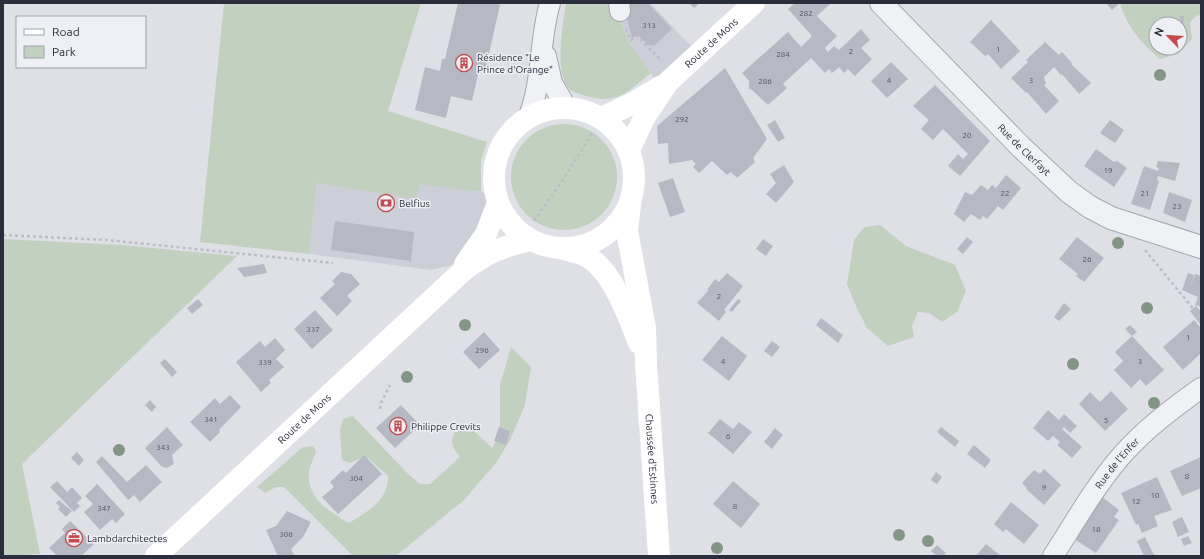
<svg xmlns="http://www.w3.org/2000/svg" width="1204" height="559" font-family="Ubuntu,sans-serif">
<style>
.built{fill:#cccfd8}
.green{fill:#c2d0c0;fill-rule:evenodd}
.building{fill:#b6b9c3}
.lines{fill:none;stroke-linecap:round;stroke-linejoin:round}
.minor-casing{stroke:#a4a7b0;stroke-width:22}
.tertiary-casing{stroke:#a4a7b0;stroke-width:24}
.path{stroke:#bcbec5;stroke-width:2.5;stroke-dasharray:3 3;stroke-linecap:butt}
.minor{stroke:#f0f1f5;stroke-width:20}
.tertiary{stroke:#f0f1f5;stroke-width:22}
.secondary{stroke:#fff;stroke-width:22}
.tree{fill:#839586}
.labels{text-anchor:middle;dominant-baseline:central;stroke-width:3;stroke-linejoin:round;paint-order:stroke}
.number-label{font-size:8px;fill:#4c505e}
.street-label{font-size:10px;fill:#292d3c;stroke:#edeff4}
.poi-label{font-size:10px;fill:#292d3c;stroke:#edeff4;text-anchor:start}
</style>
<rect width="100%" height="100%" fill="#dee0e6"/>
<path class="built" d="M624,3H650L692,47L655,79L630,44L618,16Z
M317,183L417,198L420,183L481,192L488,194L487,215L460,259L449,266L431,270L309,254Z"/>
<path class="green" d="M224,3H421L388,111L487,142L481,161V192L420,184L417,199L317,183L309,254L200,242Z
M566,3H613L630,44L651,73C627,92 618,105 586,96C581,94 573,93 569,89C554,74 563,22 566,3Z
M1120,3H1201V16L1198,15L1190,22L1192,39L1178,54L1160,59C1142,44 1126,26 1120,3ZM1156,24H1180V48H1156Z
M511 177a53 53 0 1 1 106 0a53 53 0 1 1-106 0Z
M880,225L906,246L955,265L966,291L957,312L942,322L929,313L918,312L912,326L914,337L888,346L867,328L856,306L847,284L854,240L864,227Z
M3,239L122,245L237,256L22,464L40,554L3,556Z
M511,347L531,367L525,405L510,440L496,463L464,500L396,556H353L284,487H276L265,493L257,487L303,447L313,446L316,451C314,458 310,465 309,472C306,497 329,512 349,523C367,512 389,500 388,476L368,458L359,459L350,463L342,460L340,429L343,419L353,416L407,473L420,484H430L460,457C453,448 449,443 455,432L463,430L470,432L473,430L492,448L500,434V385Z"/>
<path class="building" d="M458,3H494L500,5L485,71L479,70L472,101L451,96L446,118L415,110L425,67L440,71L442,59H445Z
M627,3H648L672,29L654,46L648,45L638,35L632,38L627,18Z
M689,3H700L694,8Z
M795,3H831L817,16L837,36L825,48L828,52L834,46L839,50L861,29L870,40L861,48L872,59L855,76L848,69L844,73L839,67L832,73L829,69L825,73L811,58L783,84L787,88L768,105L752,90L749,89V81L742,73L788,32L801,47L812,36L788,9Z
M1106,3H1120L1112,10Z
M1180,16H1184L1183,25H1180Z
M991,20L1020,51L1001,69L988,54L985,56L970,42Z
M1045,42L1059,55L1062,52L1072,63L1071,64L1091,83L1079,94L1062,74L1061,75L1054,67L1044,77L1046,84L1044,85L1059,101L1046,114L1027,92L1026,93L1011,78L1028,62L1026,60Z
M891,62L908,79L887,98L871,81Z
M725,68L767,139L753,158L755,162L737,178L731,172L727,175L712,161L699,173L693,167L696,164L692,160L669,164L668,143L658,144L657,126Z
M935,85L990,141L960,176L948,166L958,154L963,159L968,154L943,129L933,140L921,129L929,120L913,106Z
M775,120L785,138L778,142L767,125Z
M1110,120L1124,130L1115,143L1100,133Z
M1096,149L1114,162L1117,161L1127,168L1114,187L1084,166Z
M1158,161L1180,163L1175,181L1158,176L1157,180L1159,181L1150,210L1131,204L1144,166L1158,171L1159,168L1156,167Z
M784,165L794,182L776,203L766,194L776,183L770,174Z
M1006,175L1021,188L1003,210L998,206L987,219L983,216L980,220L971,214L964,222L954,214L965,192L972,195L981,185L988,190L992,185L996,188Z
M673,178L685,212L670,217L658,183Z
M1169,192L1192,200L1185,222L1163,213Z
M335,221L414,232L411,261L331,250Z
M967,237L973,242L963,254L957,249Z
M1077,237L1104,258L1084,282L1076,276L1078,274L1059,259Z
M763,239L773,246L766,256L756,249Z
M264,264L267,273L244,277L237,268Z
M341,272L351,274L360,284L347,296L352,301L337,316L320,298L335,284L332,281Z
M727,273L743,286L724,310L726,312L719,321L697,303L708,291L707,290L715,279L719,282Z
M1188,273L1194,275L1190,288L1195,274L1201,276V307L1195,305L1198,297L1182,290Z
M198,299L203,305L192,314L187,308Z
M738,299L741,301L732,312L729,310Z
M1064,303L1071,309L1059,321L1054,317Z
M1196,306L1201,312V325L1190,311Z
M315,310L333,330L312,349L294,329Z
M821,318L843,335L838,343L816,325Z
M1194,320L1201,328V353L1183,370L1163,347Z
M1130,325L1137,332L1132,336L1125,329Z
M484,332L500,350L479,369L463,352Z
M722,336L747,356L729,381L702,360Z
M1132,336L1164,370L1146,386L1140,379L1131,388L1114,370L1123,361L1115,352Z
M275,338L285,350L276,359L284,367L269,380L271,383L261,392L236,362L260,341L265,347Z
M772,341L780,347L772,357L764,351Z
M165,359L177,372L172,377L160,363Z
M1111,391L1128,409L1105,431L1079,404L1090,392L1100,402Z
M230,395L241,407L219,430L220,432L210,442L190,422L215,398L220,404Z
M150,400L156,407L152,412L145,405Z
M401,405L420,425L395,448L376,428Z
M1048,410L1059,420L1064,414L1077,426L1070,433L1064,427L1062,429L1082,447L1072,458L1057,445L1060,442L1053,436L1048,441L1033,428Z
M720,419L733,429L739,422L752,432L733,454L708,433Z
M167,427L183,445L172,455L174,464L166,468L161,466L145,448Z
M499,427L510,431L506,445L494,441Z
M941,427L959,441L955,447L937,432Z
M775,428L783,435L772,449L764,442Z
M974,445L991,460L985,468L967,454Z
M77,452L84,460L79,466L71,458Z
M364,455L382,474L338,514L322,497L334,487L330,482L343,470L346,473Z
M102,456L127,482L146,465L162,482L140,502L134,495L128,500L96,462Z
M1201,457V488L1182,496L1170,471Z
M1044,469L1061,485L1044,505L1026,489L1027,488L1022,483L1034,470L1040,474Z
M936,472L942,477L937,484L931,480Z
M1157,477L1172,510L1154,516L1158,526L1142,533L1138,524L1136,525L1121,493Z
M57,481L67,492L72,487L82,498L77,503L80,506L74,512L50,487Z
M733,481L760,504L741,528L713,504Z
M97,484L125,514L116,523L112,519L100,530L84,512L93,504L85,496Z
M1102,497L1119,510L1114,517L1119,520L1096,553L1074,539Z
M59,500L72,511L66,517L58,509L60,507L56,503Z
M1011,502L1039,525L1024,544L1006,529L1003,532L994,524Z
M287,511L311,522L303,537L291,549L294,555L278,556L266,530L276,526Z
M1182,517L1189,532L1178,537L1172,522Z
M70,521L94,544L81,556H57L49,548L65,533L62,529Z
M1188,536L1192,543L1184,546L1181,539Z
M1145,537L1154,555L1144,556L1137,541Z
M986,544L1001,556H976Z
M937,545L946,553L943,556H937L931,551Z"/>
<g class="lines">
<g class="minor-casing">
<g id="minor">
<path d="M619,3L620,11"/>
<path d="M546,56L552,83L566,107"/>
<path d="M529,116C543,80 539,40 550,3"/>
<path id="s1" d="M1053,556C1075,522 1095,486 1122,455C1145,429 1173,408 1201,388"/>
</g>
</g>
<g class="tertiary-casing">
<g id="tertiary">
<path id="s2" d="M881,3L1021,147L1069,192L1090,207L1111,218L1201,247"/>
</g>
</g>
<path class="path" d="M626,29L631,40L637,36L662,61
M534,221L564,178L592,134
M3,235L107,240L333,263
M1145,250L1200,317
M380,409L381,403L390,385"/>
<use href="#minor" class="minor"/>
<use href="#tertiary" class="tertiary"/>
<g class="secondary">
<circle cx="564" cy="178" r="70"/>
<path d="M602,118L635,102L662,86"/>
<path id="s3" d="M629,150L644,118L668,82L754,3"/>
<path id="s4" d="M630,205L627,231L645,328L646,363L659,556"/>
<path d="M564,249C572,251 581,253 588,257C613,272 629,317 639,343"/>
<path d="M465,264L486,234L498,203"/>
<path id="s5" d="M156,556L465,269C489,252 501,247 530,240"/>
</g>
</g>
<g class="tree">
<circle cx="1160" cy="75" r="6"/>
<circle cx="1118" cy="243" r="6"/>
<circle cx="1147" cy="308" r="6"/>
<circle cx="465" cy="325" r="6"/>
<circle cx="1073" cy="364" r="6"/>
<circle cx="407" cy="377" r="6"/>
<circle cx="1154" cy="403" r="6"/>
<circle cx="119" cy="450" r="6"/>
<circle cx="899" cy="535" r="6"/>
<circle cx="928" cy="541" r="6"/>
<circle cx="717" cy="548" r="6"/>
</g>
<defs>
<g id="building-ring" transform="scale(0.9)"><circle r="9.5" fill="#edeff4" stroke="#c34c4f" stroke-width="1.5"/><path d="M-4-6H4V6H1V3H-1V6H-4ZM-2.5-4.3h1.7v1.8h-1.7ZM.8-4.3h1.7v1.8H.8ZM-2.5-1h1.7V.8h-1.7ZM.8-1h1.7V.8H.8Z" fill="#c34c4f"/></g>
<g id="bank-ring" transform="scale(0.9)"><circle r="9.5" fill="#edeff4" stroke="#c34c4f" stroke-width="1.5"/><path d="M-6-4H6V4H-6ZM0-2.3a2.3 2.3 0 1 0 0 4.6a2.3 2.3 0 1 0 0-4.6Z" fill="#c34c4f"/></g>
<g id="office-ring" transform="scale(0.9)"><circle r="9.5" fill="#edeff4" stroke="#c34c4f" stroke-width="1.5"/><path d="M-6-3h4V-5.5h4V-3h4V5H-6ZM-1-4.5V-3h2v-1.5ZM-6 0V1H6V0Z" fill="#c34c4f"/></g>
</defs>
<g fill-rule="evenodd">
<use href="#building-ring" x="464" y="63"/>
<use href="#bank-ring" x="386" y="203"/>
<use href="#building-ring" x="398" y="426"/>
<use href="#office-ring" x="74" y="538"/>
</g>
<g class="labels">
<g class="number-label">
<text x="806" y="13">282</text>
<text x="649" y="25">313</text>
<text x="998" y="49">1</text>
<text x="851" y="51">2</text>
<text x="783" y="54">284</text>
<text x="889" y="80">4</text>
<text x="1031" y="80">3</text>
<text x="765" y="81">286</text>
<text x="682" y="119">292</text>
<text x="967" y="135">20</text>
<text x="1108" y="170">19</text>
<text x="1005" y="193">22</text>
<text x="1145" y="193">21</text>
<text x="1177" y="206">23</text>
<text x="1087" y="259">26</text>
<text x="719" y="296">2</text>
<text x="313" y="329">337</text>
<text x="1188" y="337">1</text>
<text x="482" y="350">296</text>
<text x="723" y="361">4</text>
<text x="1140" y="361">3</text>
<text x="265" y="362">339</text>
<text x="211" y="419">341</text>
<text x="1106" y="420">5</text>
<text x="728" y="436">6</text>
<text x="163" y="447">343</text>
<text x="1187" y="476">8</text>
<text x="356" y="478">304</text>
<text x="1044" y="487">9</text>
<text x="1155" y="495">10</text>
<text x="1136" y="501">12</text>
<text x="735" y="506">8</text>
<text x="104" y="508">347</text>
<text x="1096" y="529">18</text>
<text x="286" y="534">306</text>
</g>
<g class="street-label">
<text stroke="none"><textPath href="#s3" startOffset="137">Route de Mons</textPath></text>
<text stroke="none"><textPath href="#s2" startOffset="205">Rue de Clerfayt</textPath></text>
<text stroke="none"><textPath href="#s5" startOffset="202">Route de Mons</textPath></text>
<text stroke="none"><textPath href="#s4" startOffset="256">Chaussée d'Estinnes</textPath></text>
<text stroke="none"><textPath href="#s1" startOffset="113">Rue de l'Enfer</textPath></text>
</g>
<g class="poi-label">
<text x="477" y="57">Résidence "Le<tspan x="477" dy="12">Prince d'Orange"</tspan></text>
<text x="399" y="203">Belfius</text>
<text x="411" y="426">Philippe Crevits</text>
<text x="87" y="538">Lambdarchitectes</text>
</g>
</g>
<rect width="1204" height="559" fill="none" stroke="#292d3c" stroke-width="8"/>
<rect x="16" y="16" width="130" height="52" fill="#edeff4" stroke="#9fa1aa"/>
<rect x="24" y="29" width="20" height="6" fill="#ffffff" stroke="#9fa1aa"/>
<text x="52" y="36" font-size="12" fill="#292d3c">Road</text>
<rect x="24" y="46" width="20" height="12" fill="#c2d0c0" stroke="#9fa1aa"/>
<text x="52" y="56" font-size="12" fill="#292d3c">Park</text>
<g transform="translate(1168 36) rotate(295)"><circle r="19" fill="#edeff4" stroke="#9fa1aa"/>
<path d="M0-3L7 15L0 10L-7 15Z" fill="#c34c4f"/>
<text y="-6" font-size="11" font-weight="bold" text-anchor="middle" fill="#292d3c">N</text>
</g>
</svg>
